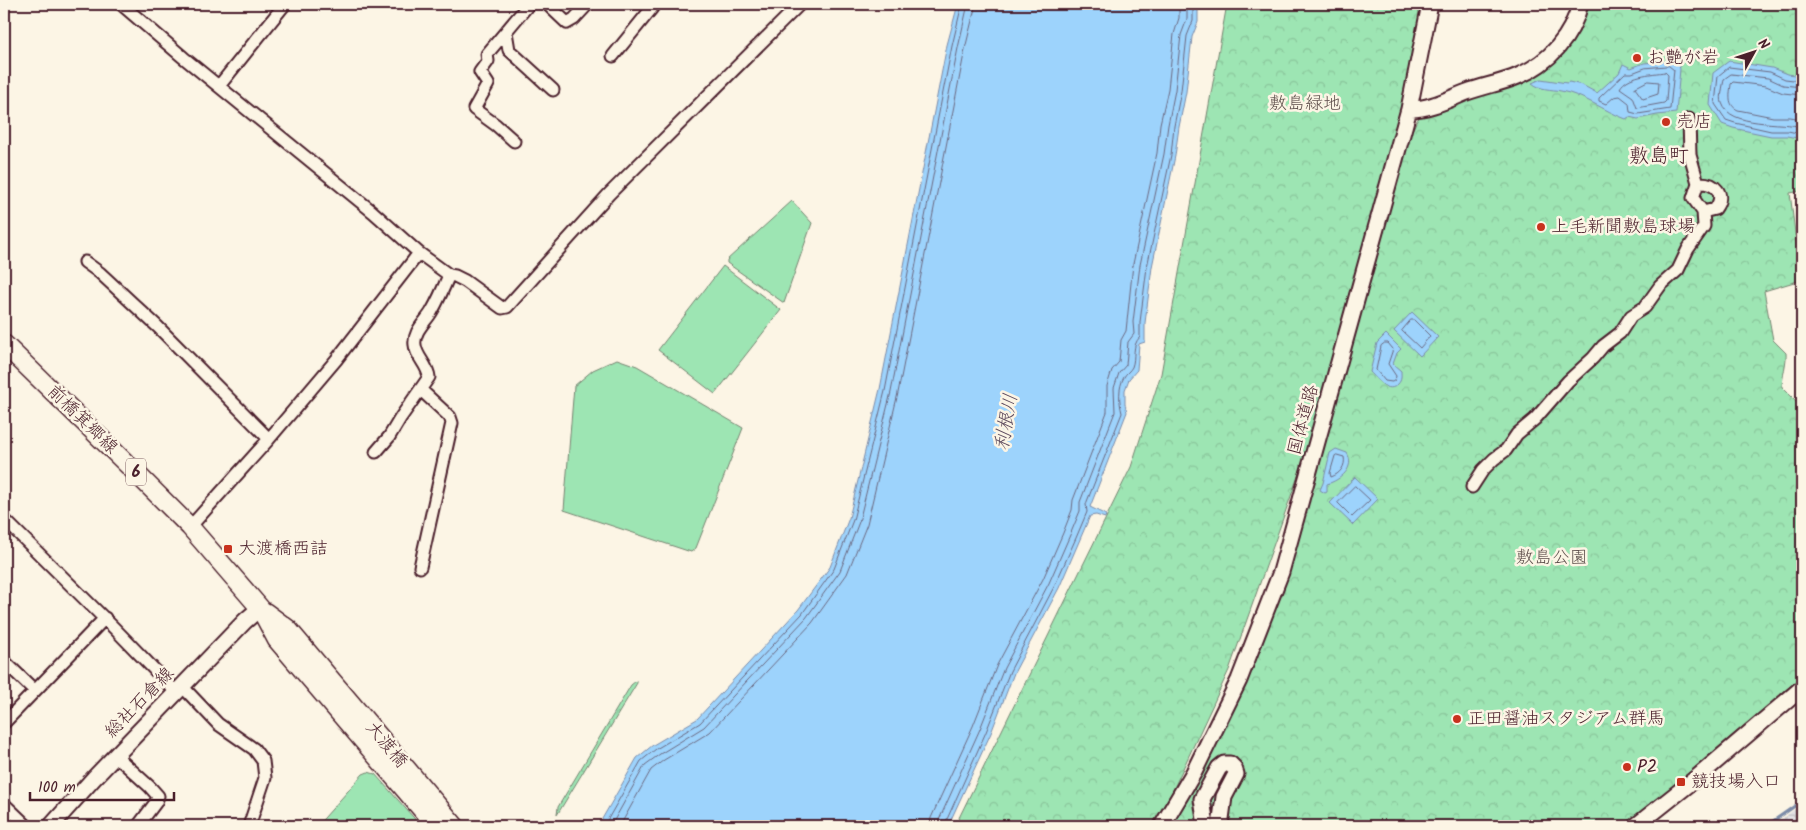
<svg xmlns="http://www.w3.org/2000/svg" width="1806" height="830" font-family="Kalam,'Klee One',sans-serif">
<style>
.industrial{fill:url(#industrial-grid)}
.grass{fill:#9de5b3;stroke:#74826f}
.forest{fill:url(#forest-crowns);stroke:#74826f}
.water{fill:#9dd3fc;stroke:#7c8ba8}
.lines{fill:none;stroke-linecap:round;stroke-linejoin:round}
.shore{stroke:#6b677f;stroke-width:1}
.stream{stroke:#7c8ba8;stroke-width:3}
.street-casing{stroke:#4a1f2b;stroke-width:15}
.secondary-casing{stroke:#4a1f2b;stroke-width:19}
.primary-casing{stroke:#4a1f2b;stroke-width:21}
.street{stroke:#fcf5e5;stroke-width:11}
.secondary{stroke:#fcf5e5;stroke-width:15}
.primary{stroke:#fcf5e5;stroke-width:18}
.poi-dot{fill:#c8321e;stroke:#fcf5e5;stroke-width:2}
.labels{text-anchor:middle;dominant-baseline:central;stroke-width:5;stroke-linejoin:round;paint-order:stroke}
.shield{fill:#fcf5e5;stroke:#7f5f63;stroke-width:1}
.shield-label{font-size:16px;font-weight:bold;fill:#4a1f2b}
.poi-label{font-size:18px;fill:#4a1f2b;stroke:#fcf5e5;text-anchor:start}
.park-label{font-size:18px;fill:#5f504d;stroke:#fcf5e5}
.street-label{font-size:18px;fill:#4a1f2b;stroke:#fcf5e5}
.water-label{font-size:19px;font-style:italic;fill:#5f4c5f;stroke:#fcf5e5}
.quarter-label{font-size:20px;fill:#4a1f2b;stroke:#fcf5e5}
</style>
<defs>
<pattern id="industrial-grid" width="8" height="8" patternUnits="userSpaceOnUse" patternTransform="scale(1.25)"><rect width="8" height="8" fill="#e3e1e4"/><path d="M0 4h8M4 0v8" fill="none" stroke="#c4c1c4"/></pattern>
<pattern id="forest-crowns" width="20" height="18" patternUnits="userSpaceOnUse" patternTransform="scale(1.25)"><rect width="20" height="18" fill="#9de5b3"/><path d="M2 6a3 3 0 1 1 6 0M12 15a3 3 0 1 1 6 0" fill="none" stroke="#89c49a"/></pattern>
</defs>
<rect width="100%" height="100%" fill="#fcf5e5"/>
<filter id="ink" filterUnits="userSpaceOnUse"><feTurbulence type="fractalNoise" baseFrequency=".02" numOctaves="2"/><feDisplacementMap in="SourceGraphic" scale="10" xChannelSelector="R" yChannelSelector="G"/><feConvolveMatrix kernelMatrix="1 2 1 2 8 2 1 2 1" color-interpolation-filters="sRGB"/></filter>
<g filter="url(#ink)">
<path class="industrial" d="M1802,804V826H1772Z"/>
<path class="grass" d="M792,201L812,223L784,303L727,263V260Z
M723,266L781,310L715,394L658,350Z
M617,359L637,366L743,428L696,548L691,552L564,510L574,386L593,370Z
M368,772L375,774L421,826H317L363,774Z"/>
<path class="forest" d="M1227,4H1423L1397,127L1307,451L1229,670L1172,792L1151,826H955L1131,467L1161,374Z
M1586,4H1802V191L1790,193L1801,280L1764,291L1773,340L1786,353C1787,362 1782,377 1782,387L1802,407V676L1626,826H1170L1252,666L1281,595L1411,129H1413L1416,122L1420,116L1535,74L1562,54L1579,31Z
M636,681H637V683L557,815L558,807L631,685Z"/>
<path class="water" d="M958,4H1198V22L1192,37L1186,92L1179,127L1175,156L1152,267L1145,323V342L1139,344L1137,370L1129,379L1125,390V404L1127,412L1090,507L1106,515L1105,518L1096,515L1090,516L1059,588L1014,673L991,733L948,826H598L637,758L653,745L697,719L798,610L830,567L849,518L880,389L947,45Z
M1670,61L1678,62L1680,69L1676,113L1657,115L1638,119L1629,117L1626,119C1604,111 1584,95 1561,91C1551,89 1540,90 1532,83L1541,79L1567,83L1569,82L1582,85L1597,93L1619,73L1623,64L1631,68L1644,63Z
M1729,61L1772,68L1787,74L1802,76V139L1787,136H1771L1733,128L1722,124L1710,105L1713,73Z
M1412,312L1438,337L1420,356L1394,331Z
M1386,334L1401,349L1397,353L1393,364L1401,371C1401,376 1402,380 1398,384C1388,395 1377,379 1370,372L1377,343Z
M1336,449L1347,453C1356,468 1340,480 1327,484V492L1325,493L1320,490L1323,483L1330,453Z
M1355,477L1378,499L1353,525L1330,503Z"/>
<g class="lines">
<path class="shore" d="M1669,66L1674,70L1670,109L1638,114L1630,112L1629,103L1620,96L1614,97L1606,104L1599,101V98L1625,73H1632L1645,68Z
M1665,72L1668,75L1666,101L1664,103L1637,108L1633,97L1620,88C1627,75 1651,74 1665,72Z
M1648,81L1659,82L1658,94L1643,99L1635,88Z
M1802,81L1785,79L1770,72L1729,67L1718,76L1715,104L1726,120L1735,123L1771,131H1788L1802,134
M1802,87L1783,85L1768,78L1731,74L1724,79C1723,86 1720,97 1722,103C1730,128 1782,121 1802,127
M1802,95L1783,93L1766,86L1733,82L1731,84C1730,94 1727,105 1738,110L1773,117H1790L1802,119
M1411,320H1414L1430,336L1420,348L1402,331Z
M1385,343H1388L1393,349L1388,364L1396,376L1395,380L1392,382L1385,381L1376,370L1381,346Z
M1337,455L1344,457C1346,466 1340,474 1331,477L1330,473L1335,456Z
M1355,486L1370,500L1352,517L1338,503Z
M604,826L641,761L656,749L700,723L802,614L834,569L853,520L885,391L952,46L962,4
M611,826L645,765L660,754L704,727L806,618L840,571L859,522L891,392L958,48L968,4
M620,826L651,770L664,760L710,732L812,623L847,574L867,524L898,393L965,49L976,4
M930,826L931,818L973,726L997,665L1043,579L1063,533L1072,510L1073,500L1107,412V386L1112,370L1119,362L1121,340L1126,331L1133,264L1157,153L1160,124L1168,89L1174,34L1179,18V4
M938,826L939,820L980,729L1004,668L1049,583L1070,535L1080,511V502L1115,412L1114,388L1119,373L1126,365L1128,342L1134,334L1133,322L1140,265L1164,154L1168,125L1175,90L1181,35L1187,19V4
M944,826L986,732L1010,671L1055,585L1076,538L1087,512L1086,504L1122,413C1119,401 1118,388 1124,377C1126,373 1130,371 1132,367C1136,357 1131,346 1140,337V322L1147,267L1171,155L1174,126L1181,91L1187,36L1193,21V4"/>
<path class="stream" d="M1766,826L1802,801"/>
<g class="street-casing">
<path id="street" d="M121,4L184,58L373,212L419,253L449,275L455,276L465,281L502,308L507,307L609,194L800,4
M547,4L567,23L574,19L588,4
M506,32L509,50L553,90
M613,56L652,8L653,4
M219,86L285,4
M514,141L496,125L474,109L488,84L480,72L488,61L487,54L529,4
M1698,183C1716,182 1726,194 1715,209L1703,212
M85,262L100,273L158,327L269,439
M376,452L389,437L401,417L429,377C428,365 416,357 415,345C413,331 426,322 432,311C439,299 444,287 449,275
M1472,487L1483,470L1494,459L1506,450L1517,434L1535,419L1568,381L1593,358L1603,346L1620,333L1631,316L1645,307L1660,286L1678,270L1688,249L1704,226L1703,212L1693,198L1698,183L1690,155L1689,119
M4,519L114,628L176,692
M190,527L269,439L336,360L419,253
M420,567L452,423L450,417L421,390
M4,661L34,690
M182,686L218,724L254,749L263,761L265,778L249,826
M4,723L105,618
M116,756L150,787L158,796L156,802L138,826
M4,804L27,826"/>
</g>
<g class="secondary-casing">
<path id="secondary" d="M1409,109C1428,110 1449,99 1467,92C1483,86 1502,83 1518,76C1549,63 1572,37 1580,4
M51,826L94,778L245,621L260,608
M1162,826L1194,772L1239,680L1281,572L1409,109L1430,4
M1206,826L1202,799L1219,768L1224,764H1230L1234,768L1236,774L1224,797L1220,826
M1636,826L1694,780L1802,688"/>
</g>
<g class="primary-casing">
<path id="primary" d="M4,344L132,469L190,527L260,608L277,640L436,826
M265,612L288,629L455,826"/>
</g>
<use href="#street" class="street"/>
<use href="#secondary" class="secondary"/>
<use href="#primary" class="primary"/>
</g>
</g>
<g class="poi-dot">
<circle cx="1637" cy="58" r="5"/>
<circle cx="1666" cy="122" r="5"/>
<circle cx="1541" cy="227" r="5"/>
<rect x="223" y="544" width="10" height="10" rx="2.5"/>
<circle cx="1457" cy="719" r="5"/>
<circle cx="1627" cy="767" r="5"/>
<rect x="1676" y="777" width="10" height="10" rx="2.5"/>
</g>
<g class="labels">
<rect class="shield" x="126" y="458.5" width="20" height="27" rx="4"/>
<g class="shield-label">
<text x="136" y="472">6</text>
</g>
<g class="poi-label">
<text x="1647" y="58">お艶が岩</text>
<text x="1676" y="122">売店</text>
<text x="1551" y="227">上毛新聞敷島球場</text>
<text x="238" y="549">大渡橋西詰</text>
<text x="1467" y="719">正田醤油スタジアム群馬</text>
<text x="1637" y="767">P2</text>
<text x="1691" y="782">競技場入口</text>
</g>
<g class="park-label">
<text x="1305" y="104">敷島緑地</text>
<text x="1552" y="558">敷島公園</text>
</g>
<g class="street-label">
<text transform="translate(82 420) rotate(44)">前橋箕郷線</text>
<text transform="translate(1304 420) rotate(-75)">国体道路</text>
<text transform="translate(140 703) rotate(-46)">総社石倉線</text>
<text transform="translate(386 745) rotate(50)">大渡橋</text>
</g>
<g class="water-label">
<text transform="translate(1007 422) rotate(-80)">利根川</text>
</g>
<g class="quarter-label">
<text x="1659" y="157">敷島町</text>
</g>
</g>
<rect width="1806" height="830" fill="none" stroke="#fcf5e5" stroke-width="20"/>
<rect x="10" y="10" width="1786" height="810" fill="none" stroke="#4a1f2b" stroke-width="2" filter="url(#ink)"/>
<g transform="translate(1754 52) rotate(50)" stroke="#fcf5e5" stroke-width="4" paint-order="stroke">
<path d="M0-4L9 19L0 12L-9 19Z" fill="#4a1f2b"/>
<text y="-8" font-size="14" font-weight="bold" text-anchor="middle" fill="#4a1f2b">N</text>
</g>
<path d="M30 792v8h144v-8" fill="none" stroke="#4a1f2b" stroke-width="2.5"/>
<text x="38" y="792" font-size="15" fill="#4a1f2b" stroke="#fcf5e5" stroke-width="4" paint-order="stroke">100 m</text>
</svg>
